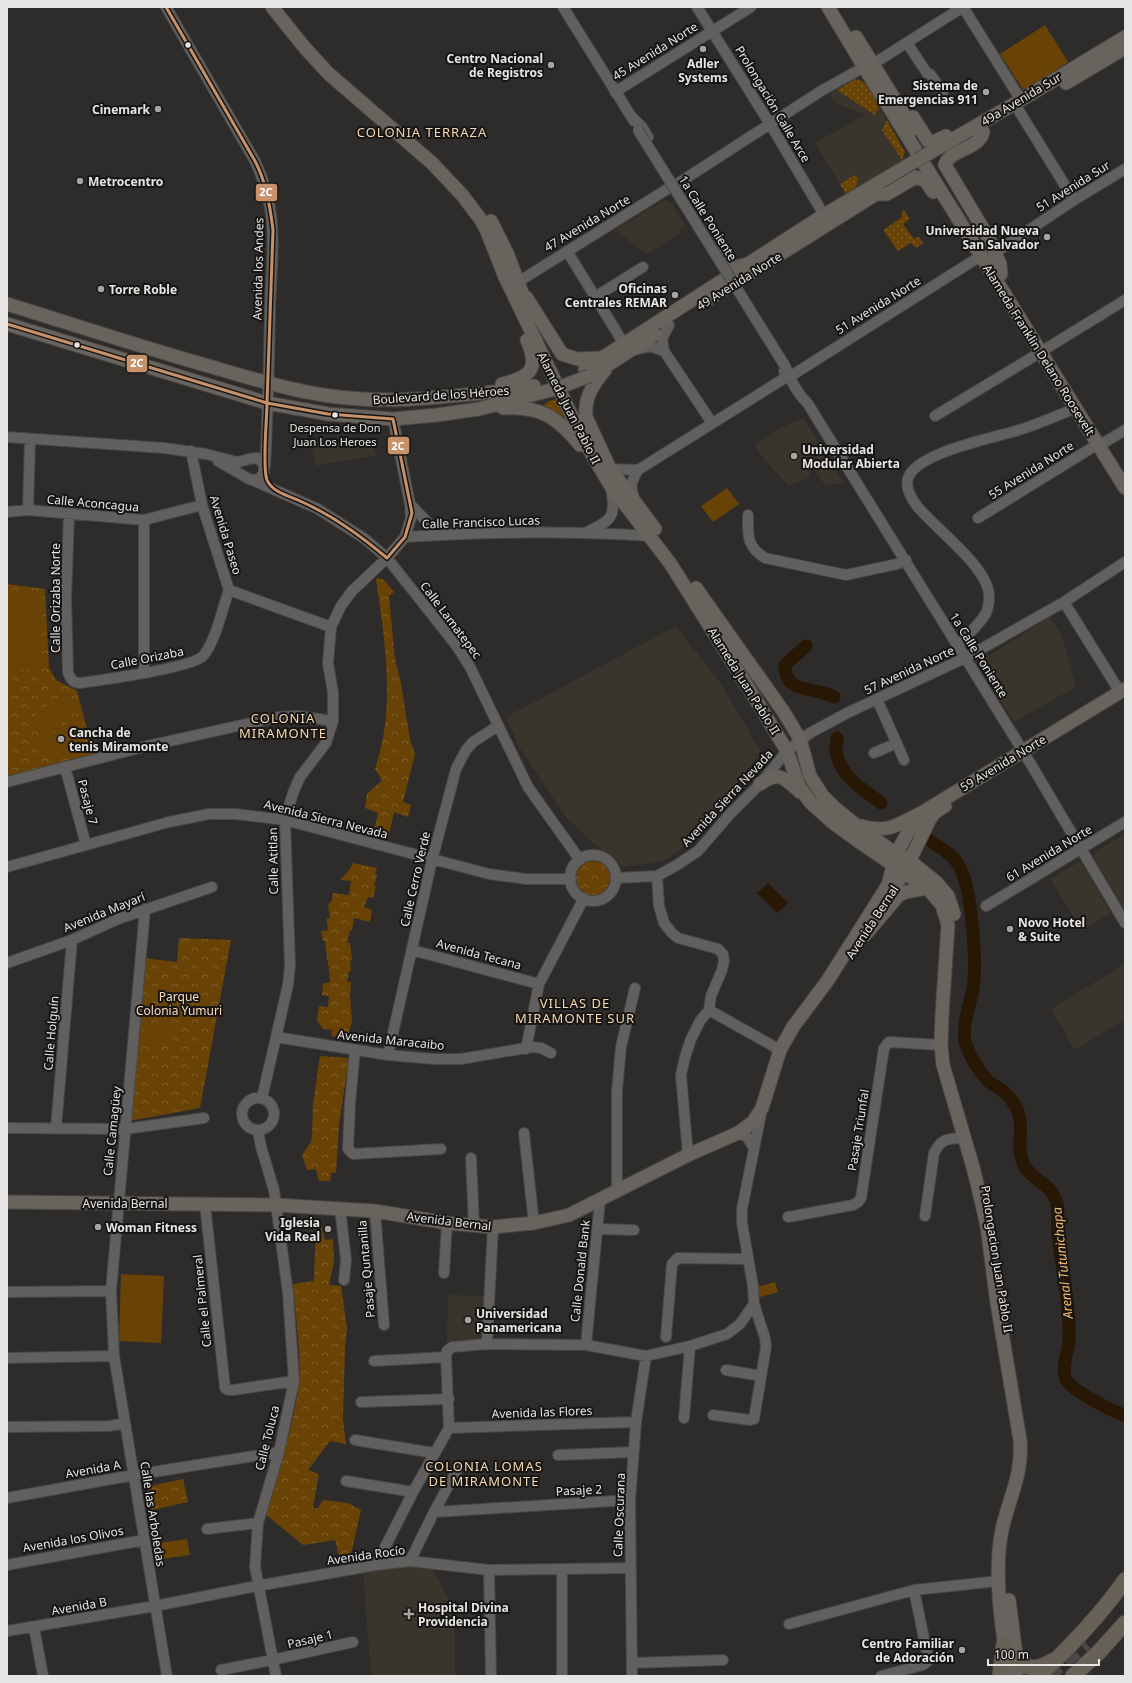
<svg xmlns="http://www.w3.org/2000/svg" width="1132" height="1683" font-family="'Noto Sans',sans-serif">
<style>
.built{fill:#39342c}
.grass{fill:url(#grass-dots)}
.forest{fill:url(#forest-crowns)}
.pitch{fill:#694306}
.water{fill:#281704}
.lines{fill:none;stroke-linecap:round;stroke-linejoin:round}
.river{stroke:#281704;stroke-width:13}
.highway-tunnel{stroke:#4a4846;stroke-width:15;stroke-dasharray:15 8;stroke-linecap:butt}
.minor-casing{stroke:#484745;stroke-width:12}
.major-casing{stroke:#484745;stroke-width:15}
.highway-casing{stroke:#484745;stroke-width:17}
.minor{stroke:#61605e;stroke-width:10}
.major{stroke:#68635d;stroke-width:13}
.highway{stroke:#686158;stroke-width:15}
.minor-bridge-casing{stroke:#484745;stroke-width:12;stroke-linecap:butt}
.major-bridge-casing{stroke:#484745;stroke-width:15;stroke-linecap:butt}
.minor-bridge{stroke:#61605e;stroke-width:10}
.major-bridge{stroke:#68635d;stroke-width:13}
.bus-1-casing{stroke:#161513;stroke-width:6}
.bus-1{stroke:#c7916a;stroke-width:3}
.bus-dot{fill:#e7e5e3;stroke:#161513;stroke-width:1.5}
.poi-dot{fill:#a6a4a2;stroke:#161513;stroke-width:1.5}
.labels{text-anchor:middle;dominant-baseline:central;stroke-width:4;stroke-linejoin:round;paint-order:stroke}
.bus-label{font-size:11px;fill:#e7e5e3;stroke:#161513}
.street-label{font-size:12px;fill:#e7e5e3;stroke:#161513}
.poi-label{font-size:12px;font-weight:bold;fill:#e7e5e3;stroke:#161513;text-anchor:start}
.park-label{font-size:12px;fill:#fddeb9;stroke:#161513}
.neighbourhood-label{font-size:13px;letter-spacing:1px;fill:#f7d8b3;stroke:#161513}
.water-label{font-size:13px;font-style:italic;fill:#f8ba6c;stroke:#161513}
.line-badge{stroke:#161513;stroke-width:1.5}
.badge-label{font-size:11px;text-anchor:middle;font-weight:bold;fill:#fff}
</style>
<defs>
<pattern id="grass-dots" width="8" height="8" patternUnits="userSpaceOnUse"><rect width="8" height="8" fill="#694306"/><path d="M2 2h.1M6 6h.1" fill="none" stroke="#7e5e2a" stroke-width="1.8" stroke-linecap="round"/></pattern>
<pattern id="forest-crowns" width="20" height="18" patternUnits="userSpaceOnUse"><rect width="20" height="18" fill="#694306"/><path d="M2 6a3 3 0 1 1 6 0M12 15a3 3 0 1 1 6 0" fill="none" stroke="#7e5e2a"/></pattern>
</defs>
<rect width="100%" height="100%" fill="#2e2c2a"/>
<path class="built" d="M855,79L862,81L868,87L905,152L902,160L847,196L815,143L865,115L839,104L829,95Z
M665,200L673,205L686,226L680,230L681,233L647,254L614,230Z
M803,418L814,435L844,483L825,485L812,467L808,478L789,486L770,466L754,445L783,427Z
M329,439L335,442L371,446L375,450L376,456L336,462L316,466L311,442Z
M1050,617L1062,637L1076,687L1014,722L977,663Z
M676,626L721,684L761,752L696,837L666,860L624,867L592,842L566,817L519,747L506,717Z
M1125,834V910L1095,860L1094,856L1097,851Z
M1079,862H1081L1111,913L1082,931L1050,879Z
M1125,964V1019L1075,1050L1051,1009Z
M448,1295L490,1296L487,1344L452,1347L447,1344Z
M410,1564L432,1568L450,1602L455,1627V1676H371L363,1571Z"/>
<path class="grass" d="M855,79C868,80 874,97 879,107L875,115L837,90Z
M887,120L905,152L902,160L882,130Z
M855,175L858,179L855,190L847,196L840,184Z
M904,210L910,219L903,224L914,239L919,237L923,243L916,248L911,243L898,251L883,230L902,217V212Z
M557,399L575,433L542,407L549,401Z"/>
<path class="forest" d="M378,578L384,580L394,592L389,596L395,659L401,683L410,740L415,754L403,802L411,805L408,817L394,812L389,835L374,831L378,813L365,808L367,794L382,780L375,769C396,707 385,642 376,579Z
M7,584L45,589L49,668L56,680L77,691L94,756L7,777Z
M576 878a17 17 0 1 1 34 0a17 17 0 1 1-34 0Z
M353,863L377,868L375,874L377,875L374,886L376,887L373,898L368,897L364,907L372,910L370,922L354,918L352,931L350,930L347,942L350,943L352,960H350L351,971H349L347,982H351L350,995L352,1021L347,1039L331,1036L332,1030L323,1029L317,1020L319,1006L328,1007L329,996L322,995L323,983H330C330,969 326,956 325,941H323L321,931L328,930L327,918H330L328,905L332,900L333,893L349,895L351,881L340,880L350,869Z
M179,938L231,940L200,1108L129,1121L143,958L177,962Z
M320,1056L349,1058L339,1125L336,1173H331L330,1181H319L316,1169L307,1170L302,1155L311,1142L312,1136L313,1104Z
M316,1218H319L325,1240L333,1239L334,1262L329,1285L341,1286L347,1328L345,1347L343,1419L346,1444L330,1441L308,1470L319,1474L313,1508H318L323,1500L348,1503L361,1510L351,1554L339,1556L335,1540L303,1545L265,1514C276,1474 292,1432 298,1391C302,1356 296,1319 293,1284L314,1281Z
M183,1479L188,1502L152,1510L146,1487Z"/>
<path class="pitch" d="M1045,25L1068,62L1024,91L1000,54Z
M727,488L739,504L713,522L701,506Z
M7,594L37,597L40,670L7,669Z
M62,695L74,713L47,733L35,715Z
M70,721L81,737L52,757L41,742Z
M144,1025L172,1028L170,1044L142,1041Z
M121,1274L164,1276L161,1343L119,1341Z
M775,1282L778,1292L760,1297L757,1287Z
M187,1539L190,1555L162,1559L159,1543Z"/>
<path class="water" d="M768,883L788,903L777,913L757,893Z"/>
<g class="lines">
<path class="river" d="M806,646L785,665C783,694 817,687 834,697
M837,738C837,742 835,747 836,750C838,775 864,790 881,803
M928,839C938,847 952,853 958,864C972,885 977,963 973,989C970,1005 962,1024 965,1041C968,1054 979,1071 988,1081C992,1085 998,1087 1002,1090C1009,1096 1017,1106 1019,1115C1024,1132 1015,1150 1025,1167C1034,1182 1052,1183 1057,1204C1059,1213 1057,1224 1058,1234C1062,1270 1070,1304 1069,1340C1068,1352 1061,1368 1066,1379C1073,1392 1111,1410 1125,1416"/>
<path class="highway-tunnel" d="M1047,1676L1086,1643"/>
<g class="minor-casing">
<path id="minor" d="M166,7L255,161C281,215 271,256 270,312C269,364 268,415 265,467
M563,7L634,121
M697,7L770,124L824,215
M963,7L1021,100
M907,43L927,73L930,74L943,92
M873,64L963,7
M615,92L751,7
M1019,111L1074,200
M631,116L642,127L648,137
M677,184L821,91L864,67
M567,251L624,344
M720,252C728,265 729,268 745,263
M996,252L1074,200L1125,169
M518,282L669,188
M595,297L643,267
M669,325L662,339L664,351L712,423
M1047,348L1125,300
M635,350L650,346L664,351
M785,366C790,380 798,394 808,404L1023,751L1125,923
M794,374L976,259
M935,416L1041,352
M7,437L164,448L206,454L237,462L246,460
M1105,442L1125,430
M191,451L202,505L229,590L331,627
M218,461L249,479C255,481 261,479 264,472V464L257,458L248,459
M610,469L638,470
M250,479L318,509L365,539L387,558L456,645L470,667L528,787L580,860
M634,498C630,485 631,482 638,470L788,376L784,371
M410,504L430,525L447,534
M28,510L30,439
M7,512L28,510L144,520L202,505
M69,514L66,598L68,672C70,679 73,683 80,683C102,680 191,668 203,656C215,643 223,607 229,590
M748,515C748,535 746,546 765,558L846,575L897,564L906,560
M978,518L1098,444
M587,532C613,520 616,516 611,488
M405,537C487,532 569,530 650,536
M1064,602L1120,692
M958,646C965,637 981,623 986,613C989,607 990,596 988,589C981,562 936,529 917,506C911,498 905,488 908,478C917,452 994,438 1019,430C1038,424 1057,416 1076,408
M144,673V520
M877,699L904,760
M874,753L897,743
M65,767L86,845
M7,782L143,747L278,717L298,716L333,721
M570 878a23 23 0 1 1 46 0a23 23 0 1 1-46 0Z
M7,867L169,822L209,814H236L285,820L489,874L526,879H571
M657,876L659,906L664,923L672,933L678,938L718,949L723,954L724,961L722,970L711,996L709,1010L700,1021L691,1039L685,1057L681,1075L688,1155
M616,878L657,876L677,865L698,851L730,814L760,784L787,751L810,733L847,713L965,658L1064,602L1125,562
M986,906L1125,822
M145,909L111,1291L114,1356L167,1676
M412,950L539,984
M7,963L72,940L118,919L212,887
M709,1010L780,1050
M276,1037L388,1055L434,1059H461L532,1047L541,1048L551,1053
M526,1049L539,984L584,898
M355,1050L350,1103L348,1149L353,1154L441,1149
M388,1055L432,860L456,769L466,750L473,742L498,726
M242 1114a16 16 0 1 1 32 0a16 16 0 1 1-32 0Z
M262,1098L288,985L290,965L285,820L293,793L300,777L326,743L333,721V693L328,663L331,627L341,606L352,591L387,558L405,537L411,518L410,504L393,419
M7,1128L126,1129L204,1118
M56,1128L72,940
M258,1130L261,1147L274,1190L288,1293L294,1381L279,1452L258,1523L255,1567L276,1676
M524,1133L534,1223
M738,1133L747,1137L754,1148
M471,1158L474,1225
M617,1191V1091L621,1047L635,988
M205,1204L225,1388L228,1390H233L294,1381
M340,1208L346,1260L344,1280
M375,1211L384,1325
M925,1216L934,1153C942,1137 949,1139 965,1138
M788,1217L853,1205L858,1202L861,1198L884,1048L889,1042L941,1045
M598,1229L634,1230
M444,1273L447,1223
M7,1292L111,1291
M666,1337L672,1264L678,1258L747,1259
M487,1344L493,1227
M586,1345L600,1200
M7,1358L114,1356
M374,1361L446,1357
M726,1370L761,1376
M361,1402L449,1399
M713,1415L750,1420L754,1419L766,1347L765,1338L754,1304
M684,1418L690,1346
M7,1427L109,1426L125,1423
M449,1428L636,1422
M355,1440L434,1453
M558,1455L634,1452
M346,1481L413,1492
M7,1498L134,1475L279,1452
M434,1512L630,1500
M207,1529L258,1523
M410,1561L434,1512L458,1468
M7,1565L144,1540
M376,1565L413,1492L449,1428L446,1357L447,1351L452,1347L487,1344L586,1345L646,1356L690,1346L727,1334L740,1324L754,1304L753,1286L742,1223V1209L761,1114
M489,1570L491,1676
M789,1624L914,1590L999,1581
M34,1627L43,1676
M7,1631L155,1606L257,1586L376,1565L410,1561L489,1570L630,1568
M632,1663L723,1660
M221,1670L272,1660L353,1642
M562,1676V1570
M632,1676L630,1500L636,1422L646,1356
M881,1676L923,1665L927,1662L928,1658L914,1590"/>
</g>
<g class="major-casing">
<path id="major" d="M272,7L305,48L329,74L432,163L463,196L481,220L486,229L505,277L583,439L610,485L670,563L761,708L787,751L799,786L810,802L832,822L858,841L927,888L942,905L948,925L942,1015L941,1045L943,1065L973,1167L982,1204L987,1226L997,1303L1020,1440C1023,1475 1009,1497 1002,1530C993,1572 1002,1634 1010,1676
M828,7L864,67L1125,488
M856,37L913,129
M1066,83L1125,48
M913,117L928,141L931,143L946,136
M983,132C979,150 949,149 945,165L988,237L1000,264L1001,274
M931,152L1021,100L1125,37
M876,194H887L916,177L926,181L933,192
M491,221L507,253L527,306
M526,297L562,354L577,359L600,358
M707,300L873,196
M7,304C75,325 144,348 212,367C257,380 301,394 348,398C404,404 461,394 517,390L534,386
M7,324L267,403L328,414L393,419L437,415L479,409L555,389
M585,369L824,215L917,160
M605,370C593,384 584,398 586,417L610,469
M589,376L614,361L655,334
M502,384C530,377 540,370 527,340
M503,408C541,406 557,417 580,445
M606,463L655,529
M696,588L783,711L800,739L810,776L822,795L835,808L856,825L896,854L909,860L936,882L948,896L954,914
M760,784C779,770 784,778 800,792
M861,826C888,834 899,824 921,813
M889,897L904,872L930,819L934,813L945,806
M865,935L899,895L906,892L927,888
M7,1202L276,1205L375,1211L447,1223L493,1227L534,1223L569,1215L688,1155L738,1133L753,1122L762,1108L780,1050L793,1027L828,980L888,885L896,854L907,834L923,812L1125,689
M1009,1600L1018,1670"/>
</g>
<g class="highway-casing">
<path id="highway" d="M1016,1660C1029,1670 1038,1670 1052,1661
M1000,1676L1004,1644
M1039,1676C1071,1646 1100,1616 1125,1580
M1073,1676L1099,1652L1125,1623"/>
</g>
<use href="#minor" class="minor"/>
<use href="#major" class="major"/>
<use href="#highway" class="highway"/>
<g class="minor-bridge-casing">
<path id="minor-bridge" d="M638,130L785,366"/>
</g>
<g class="major-bridge-casing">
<path id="major-bridge" d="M917,160L931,152
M555,389L589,376"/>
</g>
<use href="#minor-bridge" class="minor-bridge"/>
<use href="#major-bridge" class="major-bridge"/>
<g class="bus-1-casing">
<path id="bus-1" d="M166,7L255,161C266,182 270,206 273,230L267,403
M7,324L267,403
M267,403L328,414L393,419L412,513L405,537L387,558C360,535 332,515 300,501C289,496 272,492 267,480C262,466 267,420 267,403Z"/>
</g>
<use href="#bus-1" class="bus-1"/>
</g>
<g class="bus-dot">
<circle cx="188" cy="45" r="3.5"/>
<circle cx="77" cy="345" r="3.5"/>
<circle cx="335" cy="415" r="3.5"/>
</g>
<g class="poi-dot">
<circle cx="703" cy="49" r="4"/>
<circle cx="551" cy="65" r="4"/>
<circle cx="986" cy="92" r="4"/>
<circle cx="158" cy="109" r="4"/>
<circle cx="80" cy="181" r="4"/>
<circle cx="1047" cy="237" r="4"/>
<circle cx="101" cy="289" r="4"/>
<circle cx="675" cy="295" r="4"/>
<circle cx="794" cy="456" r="4"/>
<circle cx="61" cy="739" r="4"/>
<circle cx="1010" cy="929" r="4"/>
<circle cx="98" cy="1227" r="4"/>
<circle cx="328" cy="1229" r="4"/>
<circle cx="468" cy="1320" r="4"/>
<path d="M407 1608h4v4h4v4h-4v4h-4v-4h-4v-4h4z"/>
<circle cx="962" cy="1650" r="4"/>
</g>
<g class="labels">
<g class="bus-label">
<text x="335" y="427">Despensa de Don<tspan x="335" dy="14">Juan Los Heroes</tspan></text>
</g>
<g class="street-label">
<text transform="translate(655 51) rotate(-32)">45 Avenida Norte</text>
<text transform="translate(1021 99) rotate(-31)">49a Avenida Sur</text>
<text transform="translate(773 104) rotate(59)">Prolongación Calle Arce</text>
<text transform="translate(1073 186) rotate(-32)">51 Avenida Sur</text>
<text transform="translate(708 218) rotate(58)">1a Calle Poniente</text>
<text transform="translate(587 223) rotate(-31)">47 Avenida Norte</text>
<text transform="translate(258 269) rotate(-89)">Avenida los Andes</text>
<text transform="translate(739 281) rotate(-32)">49 Avenida Norte</text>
<text transform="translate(878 305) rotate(-32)">51 Avenida Norte</text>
<text transform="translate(1039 350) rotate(58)">Alameda Franklin Delano Roosevelt</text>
<text transform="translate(441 395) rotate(-4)">Boulevard de los Héroes</text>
<text transform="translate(569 408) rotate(63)">Alameda Juan Pablo II</text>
<text transform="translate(1031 470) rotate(-32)">55 Avenida Norte</text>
<text transform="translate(93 503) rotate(5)">Calle Aconcagua</text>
<text transform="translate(481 522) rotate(-2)">Calle Francisco Lucas</text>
<text transform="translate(226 535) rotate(73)">Avenida Paseo</text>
<text transform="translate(55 598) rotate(-90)">Calle Orizaba Norte</text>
<text transform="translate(451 620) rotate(53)">Calle Lamatepec</text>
<text transform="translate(979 655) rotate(58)">1a Calle Poniente</text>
<text transform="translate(147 658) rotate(-11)">Calle Orizaba</text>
<text transform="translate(909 670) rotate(-25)">57 Avenida Norte</text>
<text transform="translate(744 681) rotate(58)">Alameda Juan Pablo II</text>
<text transform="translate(1003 763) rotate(-31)">59 Avenida Norte</text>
<text transform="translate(727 798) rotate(-47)">Avenida Sierra Nevada</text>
<text transform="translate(88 802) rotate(75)">Pasaje 7</text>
<text transform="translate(326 819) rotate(14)">Avenida Sierra Nevada</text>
<text transform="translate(1049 853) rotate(-31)">61 Avenida Norte</text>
<text transform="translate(273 861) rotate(-91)">Calle Atitlan</text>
<text transform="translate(415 879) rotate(-77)">Calle Cerro Verde</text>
<text transform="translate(104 912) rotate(-22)">Avenida Mayarí</text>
<text transform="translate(872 922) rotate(-57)">Avenida Bernal</text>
<text transform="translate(479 954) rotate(15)">Avenida Tecana</text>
<text transform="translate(51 1033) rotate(-85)">Calle Holguín</text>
<text transform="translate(391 1040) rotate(6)">Avenida Maracaibo</text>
<text transform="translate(858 1130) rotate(-81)">Pasaje Triunfal</text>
<text transform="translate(112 1131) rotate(-84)">Calle Camagüey</text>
<text x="125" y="1203">Avenida Bernal</text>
<text transform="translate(449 1221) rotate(7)">Avenida Bernal</text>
<text transform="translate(997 1259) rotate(81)">Prolongacion Juan Pablo II</text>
<text transform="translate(366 1269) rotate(-95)">Pasaje Quntanilla</text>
<text transform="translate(580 1271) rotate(-84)">Calle Donald Bank</text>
<text transform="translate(202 1301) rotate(-96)">Calle el Palmeral</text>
<text transform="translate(542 1412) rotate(-2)">Avenida las Flores</text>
<text transform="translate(267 1438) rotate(-76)">Calle Toluca</text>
<text transform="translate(93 1469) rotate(-10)">Avenida A</text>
<text transform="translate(579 1490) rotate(-3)">Pasaje 2</text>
<text transform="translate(153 1514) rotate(81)">Calle las Arboledas</text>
<text transform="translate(619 1515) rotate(-88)">Calle Oscurana</text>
<text transform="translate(73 1539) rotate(-10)">Avenida los Olivos</text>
<text transform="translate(366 1555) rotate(-8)">Avenida Rocío</text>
<text transform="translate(79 1606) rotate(-10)">Avenida B</text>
<text transform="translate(310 1639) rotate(-13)">Pasaje 1</text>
</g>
<g class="poi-label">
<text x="543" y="58" text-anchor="end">Centro Nacional<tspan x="543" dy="14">de Registros</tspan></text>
<text x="703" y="63" text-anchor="middle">Adler<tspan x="703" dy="14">Systems</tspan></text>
<text x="978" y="85" text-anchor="end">Sistema de<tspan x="978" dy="14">Emergencias 911</tspan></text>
<text x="150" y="109" text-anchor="end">Cinemark</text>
<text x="88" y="181">Metrocentro</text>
<text x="1039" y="230" text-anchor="end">Universidad Nueva<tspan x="1039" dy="14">San Salvador</tspan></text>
<text x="667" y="288" text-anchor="end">Oficinas<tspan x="667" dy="14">Centrales REMAR</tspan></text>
<text x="109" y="289">Torre Roble</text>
<text x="802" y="449">Universidad<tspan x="802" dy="14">Modular Abierta</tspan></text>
<text x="69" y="732">Cancha de<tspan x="69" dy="14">tenis Miramonte</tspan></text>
<text x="1018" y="922">Novo Hotel<tspan x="1018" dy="14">&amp; Suite</tspan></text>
<text x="320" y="1222" text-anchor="end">Iglesia<tspan x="320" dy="14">Vida Real</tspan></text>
<text x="106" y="1227">Woman Fitness</text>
<text x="476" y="1313">Universidad<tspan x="476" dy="14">Panamericana</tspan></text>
<text x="418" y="1607">Hospital Divina<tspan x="418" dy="14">Providencia</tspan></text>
<text x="954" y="1643" text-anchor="end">Centro Familiar<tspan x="954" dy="14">de Adoración</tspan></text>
</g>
<g class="park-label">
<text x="179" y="996">Parque<tspan x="179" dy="14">Colonia Yumuri</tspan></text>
</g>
<g class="neighbourhood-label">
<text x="422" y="132">COLONIA TERRAZA</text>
<text x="283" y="718">COLONIA<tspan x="283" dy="15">MIRAMONTE</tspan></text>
<text x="575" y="1003">VILLAS DE<tspan x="575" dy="15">MIRAMONTE SUR</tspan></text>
<text x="484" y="1466">COLONIA LOMAS<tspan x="484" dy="15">DE MIRAMONTE</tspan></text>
</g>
<g class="water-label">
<text transform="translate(1062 1263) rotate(-96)">Arenal Tutunichapa</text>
</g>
</g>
<g class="line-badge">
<rect x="255" y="183" width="23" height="19" rx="4" fill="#c7916a"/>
<rect x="126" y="354" width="22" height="19" rx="4" fill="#c7916a"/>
<rect x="387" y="436" width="23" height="19" rx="4" fill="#c7916a"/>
</g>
<g class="badge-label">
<text x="266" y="196">2C</text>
<text x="137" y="367">2C</text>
<text x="398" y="450">2C</text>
</g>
<rect width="1132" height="1683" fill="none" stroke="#e7e5e3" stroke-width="16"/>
<path d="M988 1659v6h111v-6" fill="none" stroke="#e7e5e3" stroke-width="2"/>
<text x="994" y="1659" font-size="12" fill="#e7e5e3" stroke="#161513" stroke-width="3" paint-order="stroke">100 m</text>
</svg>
